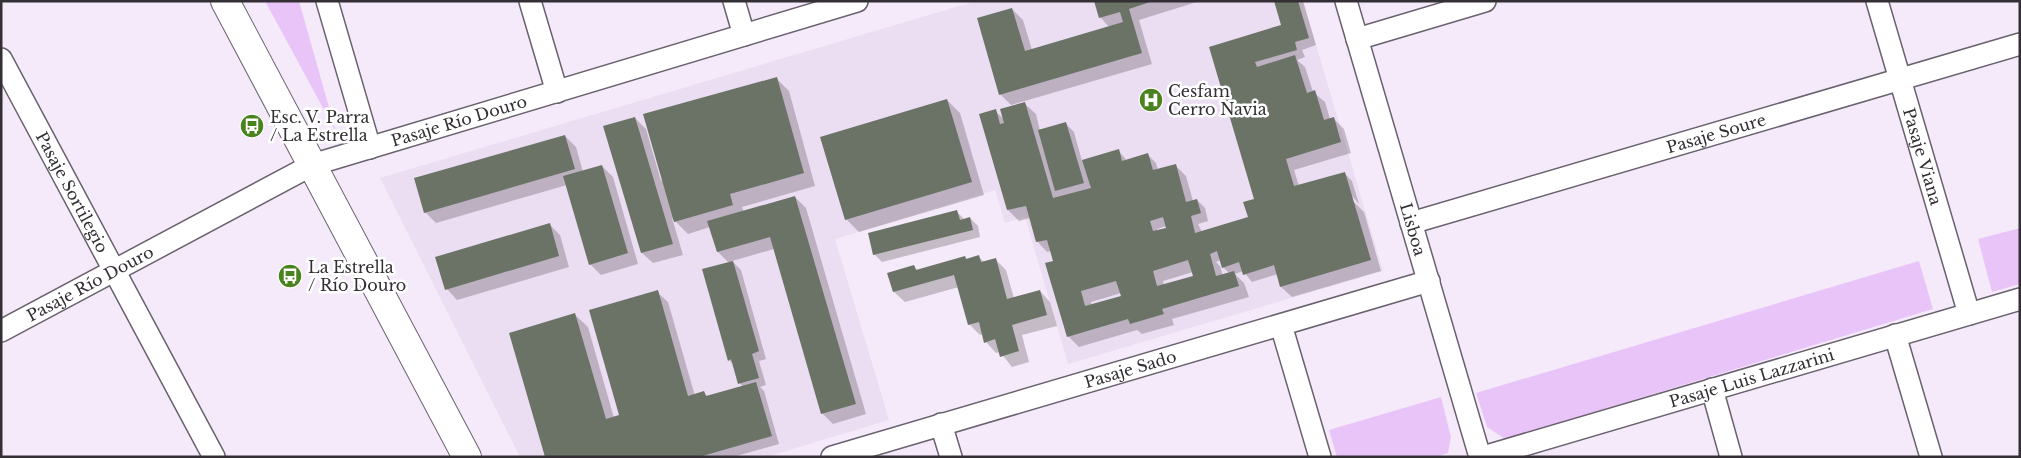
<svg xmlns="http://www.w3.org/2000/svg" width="2021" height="458" font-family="'Libre Baskerville',serif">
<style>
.built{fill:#ebddf2}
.green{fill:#e9c4f9}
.shadow{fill:#0003;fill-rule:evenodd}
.building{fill:#6a7366;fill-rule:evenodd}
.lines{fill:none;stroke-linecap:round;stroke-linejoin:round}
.minor-casing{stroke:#6a616e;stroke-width:24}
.secondary-casing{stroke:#6a616e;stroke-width:30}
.minor{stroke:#fff;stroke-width:21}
.secondary{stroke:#fff;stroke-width:28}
.labels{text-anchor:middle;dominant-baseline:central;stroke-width:5;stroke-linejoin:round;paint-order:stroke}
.poi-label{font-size:16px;fill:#332f34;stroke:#fff;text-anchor:start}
.street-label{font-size:16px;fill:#332f34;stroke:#fff}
</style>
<rect width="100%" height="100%" fill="#f5eaf9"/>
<path class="built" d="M976,1H1303L1383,271L1068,364L1025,217L1005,223L995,190L835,239L889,420L766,457H520L380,178Z"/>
<path class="green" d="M265,1H299L336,132Z
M2020,228V284L1992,292L1978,239Z
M1919,261L1933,309L1505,439L1487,427L1476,393Z
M1441,397L1451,437L1448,453L1435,457H1337L1329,430Z"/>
<path class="shadow" d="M1095,1H1200L1139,20L1152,64L1011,105L1000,94L1012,9L1023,20L1032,50L1110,28L1100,17Z
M1275,1H1303L1316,45L1302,50L1305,57L1297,60L1305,67L1313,92L1325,102L1330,119L1333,118L1344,129L1351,153L1294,170L1299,186L1344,173L1352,181L1359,204L1352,196V200L1364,212L1381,271L1292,297L1281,287L1278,274L1252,282L1243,271L1235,274L1244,283L1249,297L1172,319L1174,325L1142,334L1137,330L1079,347L1068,336L1055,262L1051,251L1047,252L1037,241L1030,218L1019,221L1008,210L980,115L995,111L1005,120L1025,104L1036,114L1040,131L1066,124L1074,132L1082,161L1119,151L1127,161L1148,155L1156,163L1158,170L1175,165L1186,176L1193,201L1197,200L1205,208L1208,221L1198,224L1202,232L1250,218L1256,199L1211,48L1282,26ZM1167,226V229L1158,231L1157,229ZM1221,260L1223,267L1230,274L1223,276L1220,266L1216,262ZM1193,272L1194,276L1164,286L1163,281ZM1121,293L1122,297L1092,306L1091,302Z
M776,78L789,91L815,186L742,207L744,212L795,197L806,208L866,414L833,424L822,413L774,249L732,261L741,270L766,359L759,361L766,385L760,387L764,391L779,444L733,457H546L575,315L588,327L614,418L621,416L657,292L668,302L695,396L704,393L708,397L743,387L740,383L735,366L729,360V263L718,252L710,227L688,234L672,218L683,255L653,263L642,253L635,118L646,129L661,181Z
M947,100L960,113L984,195L859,232L846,219Z
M565,136L576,147L583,172L602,166L613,177L638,264L601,275L590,264L567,185L436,223L425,212Z
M957,212L965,220L970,218L978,226L980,237L882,262L874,254Z
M549,224L560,235L569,267L457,300L447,289Z
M965,257L968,260L979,257L985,263L995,259L1006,270L1014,298L1040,291L1050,302L1057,326L1022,335L1029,362L1012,367L1000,352L996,353L986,342L984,334L980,335L970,325L959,287L905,302L894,292L914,266L918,271Z"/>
<path class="building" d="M1094,1H1153L1129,9L1142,53L999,95L977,18L1012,8L1025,51L1123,22L1120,12L1099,18Z
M1274,1H1298L1309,38L1295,42L1297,50L1255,62L1257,67L1295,55L1307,93L1315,90L1324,120L1334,117L1341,142L1286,159L1294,186L1345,172L1371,260L1280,287L1274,265L1243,275L1239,262L1222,268L1217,251L1210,254L1216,276L1234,271L1239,286L1162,309L1164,314L1130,324L1128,319L1067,337L1045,263L1053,261L1047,240L1036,242L1026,206L1007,210L979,114L996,109L1000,124L1004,123L1000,109L1025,102L1053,198L1091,188L1082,160L1119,149L1122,161L1148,153L1153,170L1176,164L1186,202L1197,199L1201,213L1191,216L1195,233L1248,217L1243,202L1254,199L1209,47L1281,25ZM1163,217L1166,228L1153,231L1150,221ZM1188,260L1193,276L1157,286L1153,271ZM1116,281L1121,296L1085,306L1081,291Z
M777,77L804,173L730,194L733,205L674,222L643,114Z
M947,99L972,182L845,220L820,137Z
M635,117L673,244L641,253L603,126Z
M1066,122L1084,183L1055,191L1038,130Z
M565,135L575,169L424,213L414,178Z
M602,165L628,253L589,265L563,176Z
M795,196L856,404L821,414L770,237L717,252L707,221Z
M957,210L960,220L970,217L973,230L873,255L868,233Z
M550,223L559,256L445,290L435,257Z
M979,255L981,262L996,258L1007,299L1040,290L1047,315L1012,325L1019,351L1000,357L995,339L984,343L979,322L968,325L954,275L893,292L887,273L914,265L916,270L965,256L966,259Z
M733,261L759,351L752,354L759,378L738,384L731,359L728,361L702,269Z
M658,290L688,396L704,391L706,396L756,382L772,436L699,457H545L509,333L575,313L606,419L619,415L589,310Z"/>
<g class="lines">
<g class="minor-casing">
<g id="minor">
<path d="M327,1L370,148"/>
<path d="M530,1L557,92"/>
<path d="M734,1L744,35"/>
<path id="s1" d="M1346,1L1480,457"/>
<path id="s2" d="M1877,1L1969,314"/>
<path d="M1357,39L1485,1"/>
<path id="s3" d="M1,59L214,457"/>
<path id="s4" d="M1411,223L2020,44"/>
<path d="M1281,325L1320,457"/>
<path id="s5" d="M1,331L312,165L857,1"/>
<path d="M1895,335L1931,457"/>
<path d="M1712,389L1731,457"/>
<path d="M941,424L951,457"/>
<path id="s6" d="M832,457L1429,281"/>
<path id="s7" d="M1483,457L2020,299"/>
</g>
</g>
<g class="secondary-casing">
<path id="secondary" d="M225,1L467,457"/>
</g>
<use href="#minor" class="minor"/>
<use href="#secondary" class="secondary"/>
</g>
<defs>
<g id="hospital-disc" transform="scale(1.25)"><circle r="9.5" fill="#4a831d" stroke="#fff"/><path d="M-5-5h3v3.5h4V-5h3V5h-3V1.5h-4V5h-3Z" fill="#fff"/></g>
<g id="bus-disc" transform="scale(1.25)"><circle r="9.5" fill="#4a831d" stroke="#fff"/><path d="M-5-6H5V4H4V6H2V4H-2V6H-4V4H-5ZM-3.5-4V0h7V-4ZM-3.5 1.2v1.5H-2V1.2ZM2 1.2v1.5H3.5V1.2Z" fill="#fff"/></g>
</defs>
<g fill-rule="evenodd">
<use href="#hospital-disc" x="1151" y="100"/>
<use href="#bus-disc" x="252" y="126"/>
<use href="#bus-disc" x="290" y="276"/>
</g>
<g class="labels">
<g class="poi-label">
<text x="1168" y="91">Cesfam<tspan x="1168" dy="18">Cerro Navia</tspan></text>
<text x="270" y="117">Esc. V. Parra<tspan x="270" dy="18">/ La Estrella</tspan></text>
<text x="308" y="267">La Estrella<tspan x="308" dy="18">/ Río Douro</tspan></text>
</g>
<g class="street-label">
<text stroke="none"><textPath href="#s5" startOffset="506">Pasaje Río Douro</textPath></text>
<text stroke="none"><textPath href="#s4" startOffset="318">Pasaje Soure</textPath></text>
<text stroke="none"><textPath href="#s2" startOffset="162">Pasaje Viana</textPath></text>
<text stroke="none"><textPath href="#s3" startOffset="151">Pasaje Sortilegio</textPath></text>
<text stroke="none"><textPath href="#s1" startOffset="238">Lisboa</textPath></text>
<text stroke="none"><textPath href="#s5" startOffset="101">Pasaje Río Douro</textPath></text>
<text stroke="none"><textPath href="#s6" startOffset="311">Pasaje Sado</textPath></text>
<text stroke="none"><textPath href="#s7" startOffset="280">Pasaje Luis Lazzarini</textPath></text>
</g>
</g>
<rect width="2021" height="458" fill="none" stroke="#332f34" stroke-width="5"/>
</svg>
